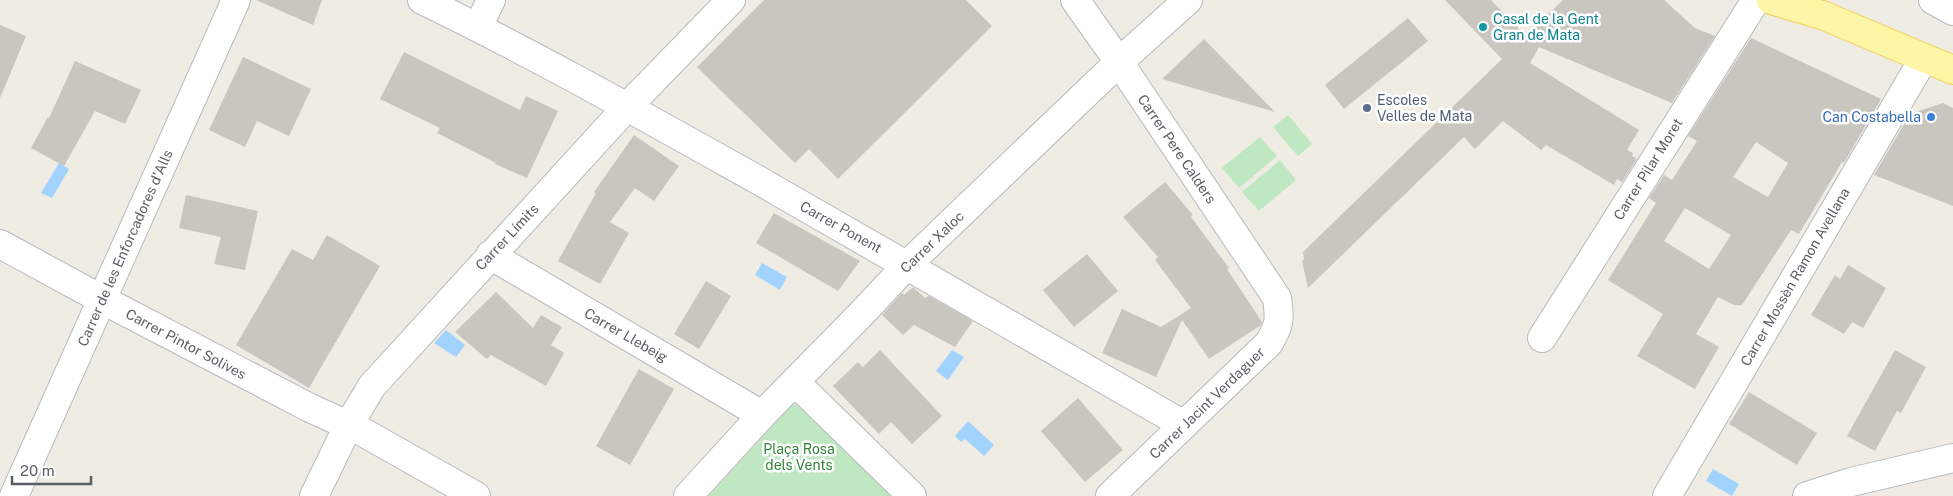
<svg xmlns="http://www.w3.org/2000/svg" width="1953" height="496" font-family="'Public Sans',sans-serif">
<style>
.green{fill:#bfe7c1}
.water{fill:#a2d3ff}
.building{fill:#c9c6c0;fill-rule:evenodd}
.lines{fill:none;stroke-linecap:round;stroke-linejoin:round}
.minor-casing{stroke:#b6b9be;stroke-width:30}
.major-casing{stroke:#f5cf56;stroke-width:30}
.minor{stroke:#fff;stroke-width:28}
.major{stroke:#fff5a7;stroke-width:28}
.culture-dot{fill:#0f9aa8;stroke:#fff;stroke-width:2}
.service-dot{fill:#5c6f8a;stroke:#fff;stroke-width:2}
.shop-dot{fill:#3f7fe0;stroke:#fff;stroke-width:2}
.labels{text-anchor:middle;dominant-baseline:central;stroke-width:5;stroke-linejoin:round;paint-order:stroke}
.culture-label{font-size:14px;fill:#0d838f;stroke:#fff;text-anchor:start}
.service-label{font-size:14px;fill:#4e5e75;stroke:#fff;text-anchor:start}
.shop-label{font-size:14px;fill:#366cbe;stroke:#fff;text-anchor:end}
.street-label{font-size:14px;fill:#5b5f64;stroke:#fff}
.park-label{font-size:14px;fill:#32843a;stroke:#fff}
</style>
<rect width="100%" height="100%" fill="#eeece3"/>
<path class="green" d="M1288,115L1312,144L1298,156L1273,127Z
M1260,137L1277,156L1239,188L1222,168Z
M1280,160L1296,180L1259,211L1242,192Z
M792,404L806,406L896,496H709Z"/>
<path class="water" d="M59,163L69,169L52,198L41,193Z
M762,263L787,277L780,290L755,275Z
M446,330L465,345L456,357L434,343Z
M952,350L964,357L948,380L936,371Z
M968,421L994,445L984,456L965,439L961,442L955,436Z
M1713,469L1739,484L1732,496L1706,481Z"/>
<path class="building" d="M256,0H322L313,25Z
M764,0H966L992,26L838,179L809,149L795,163L697,67Z
M1445,0H1491L1526,36L1563,0H1664L1695,28L1715,36L1672,103L1539,47L1530,63L1639,130L1627,150L1633,153L1632,156L1637,159L1622,182L1617,179L1614,185L1546,145L1541,150L1503,121L1475,149L1464,137L1308,288L1302,261L1304,259L1303,252L1502,59Z
M1408,18L1428,41L1344,109L1325,85Z
M0,25L26,36L0,98Z
M1751,38L1881,99L1844,163L1842,162L1799,234L1791,230L1742,305H1734L1718,297L1696,334L1719,347L1695,389L1637,356L1663,314L1608,280L1656,203L1649,198L1664,175L1672,180L1697,141L1688,136ZM1756,142L1788,163L1768,197L1733,177ZM1685,208L1731,235L1709,269L1664,241Z
M1204,39L1275,112L1162,79Z
M404,52L520,110L526,96L558,111L527,178L495,164L496,163L437,133L440,128L380,99Z
M243,57L311,89L289,136L257,121L245,147L209,130Z
M75,61L141,90L125,124L95,111L64,166L31,148L48,117L49,118Z
M1943,103L1953,108V206L1874,175L1910,114Z
M634,135L679,166L654,201L635,188L610,222L629,233L600,284L558,261L596,193L594,192Z
M1165,182L1193,215L1191,217L1229,268L1227,269L1262,322L1261,325L1209,359L1182,320L1156,377L1102,353L1122,309L1161,327L1191,308L1155,260L1158,257L1123,217Z
M186,195L258,211L245,270L214,264L221,237L179,228Z
M774,213L860,261L838,291L756,243Z
M327,235L380,266L309,388L236,345L292,249L313,260Z
M1087,254L1118,291L1074,327L1043,290Z
M1848,265L1886,288L1863,328L1852,322L1844,334L1811,315L1835,275L1840,279Z
M706,281L731,296L699,349L674,334Z
M913,287L925,298L929,296L973,321L955,347L914,325L903,335L882,315L902,293L904,295Z
M496,292L533,328L541,315L562,327L551,345L564,353L546,386L491,355L487,359L455,332Z
M880,350L942,416L912,444L891,422L879,434L833,386L858,362L863,367Z
M1895,350L1926,367L1901,413L1897,411L1875,451L1847,436Z
M639,369L674,389L630,465L596,446Z
M1749,392L1817,433L1797,465L1729,424Z
M1078,398L1123,450L1085,482L1041,431Z"/>
<g class="lines">
<g class="minor-casing">
<path id="minor" d="M422,0C536,55 647,118 758,180C900,261 1042,343 1184,425
M1075,0L1119,62L1277,298C1280,320 1280,324 1269,343L1110,496
M1933,0L1953,11
M478,27L491,0
M0,244L103,300L310,408L361,431L476,496
M490,255L762,415
M1542,338L1756,0
M795,382L912,496
M14,496L236,0
M314,496L348,426L372,386L627,107L731,0
M688,496L762,415L865,310L907,265L1119,62L1188,0
M1667,496L1924,58
M1807,496L1851,482L1953,458"/>
</g>
<g class="major-casing">
<path id="major" d="M1771,0L1822,15L1953,70"/>
</g>
<use href="#minor" class="minor"/>
<use href="#major" class="major"/>
</g>
<circle class="culture-dot" cx="1483" cy="27" r="5"/>
<circle class="service-dot" cx="1367" cy="108" r="5"/>
<circle class="shop-dot" cx="1931" cy="117" r="5"/>
<g class="labels">
<g class="culture-label">
<text x="1493" y="19">Casal de la Gent<tspan x="1493" dy="16">Gran de Mata</tspan></text>
</g>
<g class="service-label">
<text x="1377" y="100">Escoles<tspan x="1377" dy="16">Velles de Mata</tspan></text>
</g>
<g class="shop-label">
<text x="1921" y="117">Can Costabella</text>
</g>
<g class="street-label">
<text transform="translate(1177 149) rotate(56)">Carrer Pere Calders</text>
<text transform="translate(1648 169) rotate(-58)">Carrer Pilar Moret</text>
<text transform="translate(841 227) rotate(29)">Carrer Ponent</text>
<text transform="translate(507 237) rotate(-47)">Carrer Límits</text>
<text transform="translate(932 242) rotate(-44)">Carrer Xaloc</text>
<text transform="translate(125 248) rotate(-66)">Carrer de les Enforcadores d'Alls</text>
<text transform="translate(1795 277) rotate(-60)">Carrer Mossèn Ramon Avellana</text>
<text transform="translate(626 335) rotate(30)">Carrer Llebeig</text>
<text transform="translate(186 344) rotate(28)">Carrer Pintor Solives</text>
<text transform="translate(1207 403) rotate(-44)">Carrer Jacint Verdaguer</text>
</g>
<g class="park-label">
<text x="799" y="449">Plaça Rosa<tspan x="799" dy="16">dels Vents</tspan></text>
</g>
</g>
<path d="M12 476v8h79v-8" fill="none" stroke="#5b5f64" stroke-width="2.5"/>
<text x="20" y="476" font-size="15" fill="#5b5f64" stroke="#ffffff" stroke-width="4" paint-order="stroke">20 m</text>
</svg>
